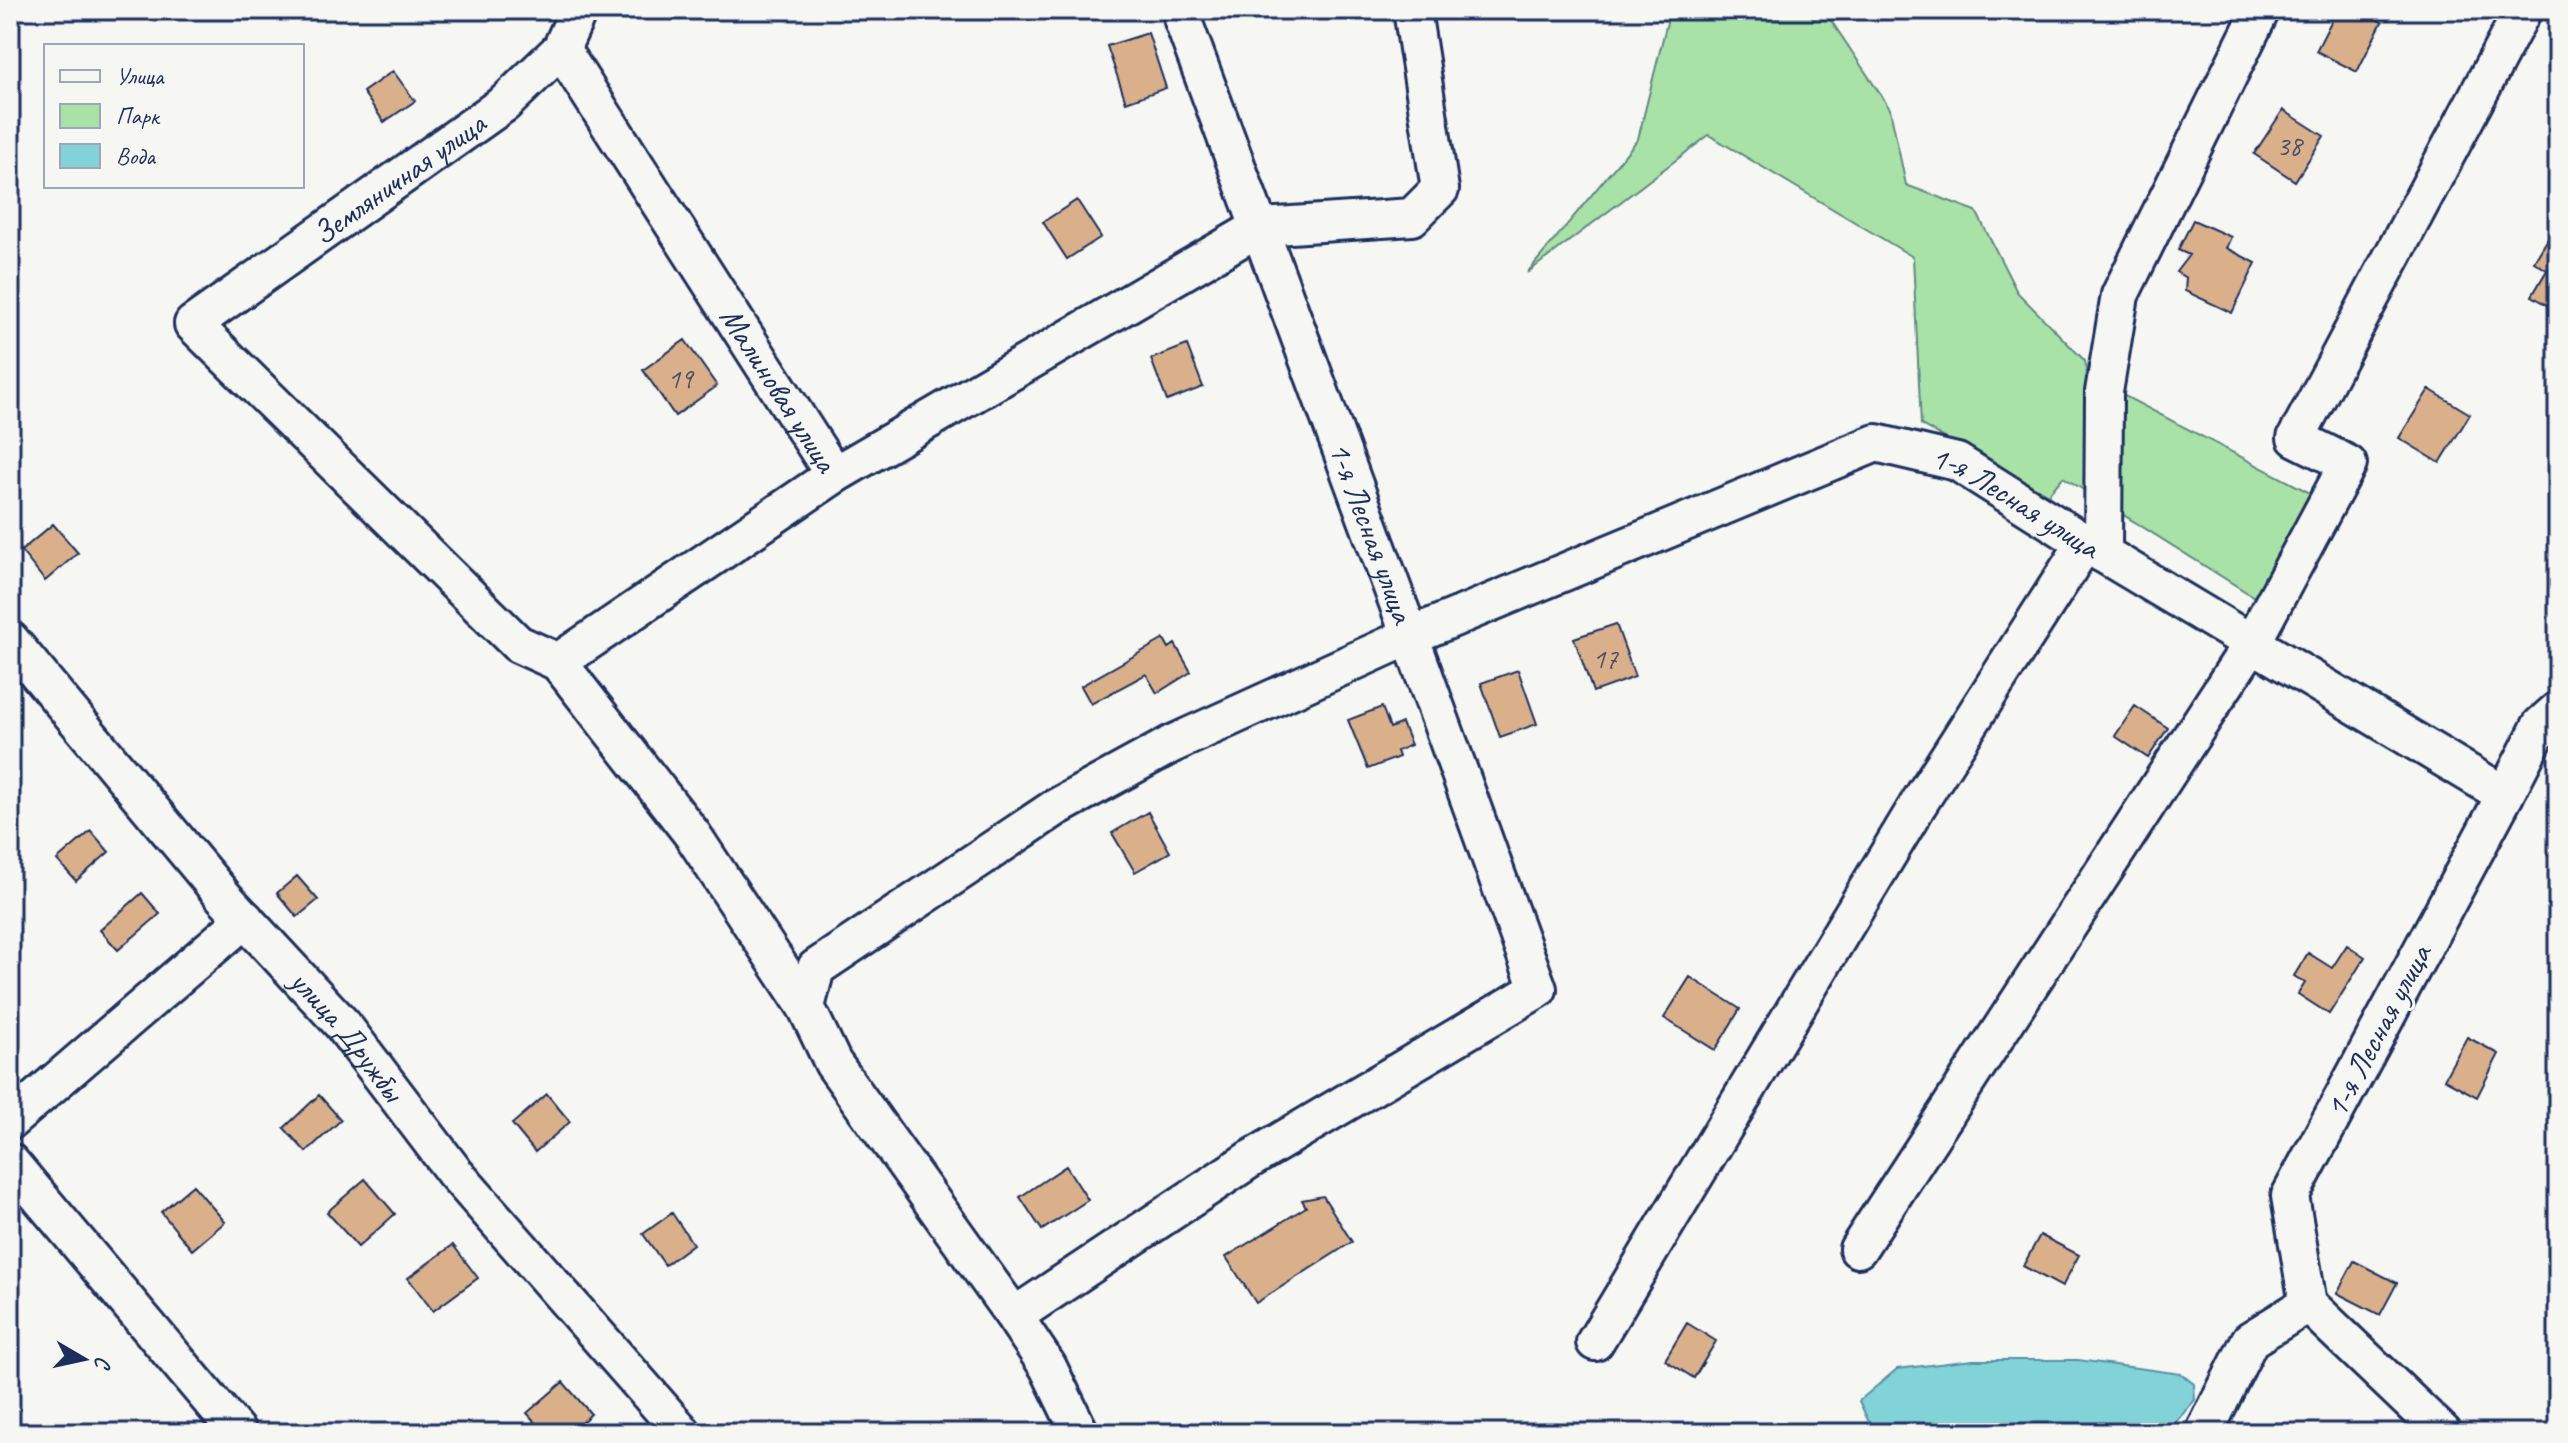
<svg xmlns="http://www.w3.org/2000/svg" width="2568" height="1443" font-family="Caveat,sans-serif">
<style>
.green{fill:#a8e2a7;stroke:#628882;stroke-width:2}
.water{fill:#82d3d8;stroke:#5991a7;stroke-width:2}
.building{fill:#d9b08a;stroke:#1b2f5e;stroke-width:2}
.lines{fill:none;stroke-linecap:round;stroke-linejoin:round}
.minor-casing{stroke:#1b2f5e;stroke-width:42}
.minor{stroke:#f6f6f2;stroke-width:36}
.labels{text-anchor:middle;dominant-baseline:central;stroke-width:6;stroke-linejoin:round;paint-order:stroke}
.number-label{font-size:28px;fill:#4a4f69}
.street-label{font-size:32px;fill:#1b2f5e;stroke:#f6f6f2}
</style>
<rect width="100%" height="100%" fill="#f6f6f2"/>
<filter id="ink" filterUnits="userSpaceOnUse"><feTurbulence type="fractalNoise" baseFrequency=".0125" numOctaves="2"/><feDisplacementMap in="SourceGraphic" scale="16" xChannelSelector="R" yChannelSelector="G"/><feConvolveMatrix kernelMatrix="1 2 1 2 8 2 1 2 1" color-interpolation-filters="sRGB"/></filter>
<g filter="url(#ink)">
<path class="green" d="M1670,10H1824L1890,109L1906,185L1976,211L2017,292L2085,361L2095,446L2121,394L2312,494L2259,600L2063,477L2048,495L1921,425L1913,257L1709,135L1527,273L1638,139Z"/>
<path class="water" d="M1973,1360H2078L2181,1374L2194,1384L2195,1400L2166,1433H1874L1859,1401L1897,1369Z"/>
<path class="building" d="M2337,10H2358L2382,22L2357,72L2316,51Z
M1148,33L1166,88L1126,102L1107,46Z
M393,71L415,101L384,122L363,92Z
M2283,110L2324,136L2295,181L2254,154Z
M1077,200L1101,237L1067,259L1043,222Z
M2193,220L2231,237L2226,248L2256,263L2232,313L2185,291L2186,278L2176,272L2189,255L2178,250Z
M2558,222V311L2532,296L2547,270L2534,262Z
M685,340L717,386L675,416L643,370Z
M1187,345L1203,387L1167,401L1151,359Z
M2429,389L2470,414L2440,463L2399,438Z
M53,524L78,553L45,581L21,551Z
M1616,624L1635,677L1593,692L1574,638Z
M1164,639L1169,648L1175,644L1191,672L1157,693L1146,674L1091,704L1081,686Z
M1518,670L1537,724L1500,737L1481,683Z
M2135,706L2168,728L2148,758L2115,736Z
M1382,707L1390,728L1402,723L1411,745L1397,751L1399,757L1368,769L1348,720Z
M1148,812L1170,852L1135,872L1112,833Z
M91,831L109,852L76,881L57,860Z
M297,876L318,900L297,917L277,893Z
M142,893L160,914L118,950L100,930Z
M2347,945L2365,957L2329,1014L2298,994L2305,983L2294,976L2308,953L2332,968Z
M1690,977L1740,1009L1715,1050L1664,1018Z
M2467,1037L2499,1054L2477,1097L2444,1079Z
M547,1094L570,1122L535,1152L512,1124Z
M319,1095L341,1120L306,1152L284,1128Z
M1066,1166L1088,1200L1042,1230L1020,1197Z
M365,1179L395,1214L358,1247L327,1212Z
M193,1185L225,1222L192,1250L161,1212Z
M1323,1196L1352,1242L1256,1303L1226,1257L1306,1207L1302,1200Z
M672,1213L693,1244L665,1265L643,1234Z
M2040,1235L2079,1255L2062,1287L2023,1266Z
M453,1245L478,1278L433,1311L408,1278Z
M2354,1261L2397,1283L2380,1315L2337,1293Z
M1687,1323L1716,1341L1694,1378L1665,1360Z
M563,1382L591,1414L570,1433H545L527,1413Z"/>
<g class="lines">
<g class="minor-casing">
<g id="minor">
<path id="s1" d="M1183,10V21L1410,636L1876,443L1957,462L2085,543L2505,795L2290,1196L2308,1304L2443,1433"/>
<path id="s2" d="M561,49L834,475L1260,227L1412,217L1440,189L1412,10"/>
<path d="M2103,554L2104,392L2120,295L2261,10"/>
<path id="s3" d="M10,640L224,897L342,1024L455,1173L683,1433"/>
<path id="s4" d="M558,662L518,644L193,324L505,103L561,49L575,18L576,10"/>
<path d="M2505,795L2541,725L2558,710"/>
<path d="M806,1007L692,834L558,662L834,475"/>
<path d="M10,1121L245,919"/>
<path d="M10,1162L238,1433"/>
<path d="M1858,1249L2252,643L2348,464L2296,438L2523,10"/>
<path d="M1014,1316L1249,1160L1538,989L1410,636L1172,744L1055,808L816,968L806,1007L833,1063L1014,1316L1048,1367L1080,1433"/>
<path d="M1595,1342L1919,803L2085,543"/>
<path d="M2204,1433L2250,1340L2308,1304"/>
</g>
</g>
<use href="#minor" class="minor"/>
</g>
</g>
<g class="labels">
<g class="number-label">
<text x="2289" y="145">38</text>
<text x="680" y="378">19</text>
<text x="1605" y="658">17</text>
</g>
<g class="street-label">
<text stroke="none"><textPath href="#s4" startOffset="752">Земляничная улица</textPath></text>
<text stroke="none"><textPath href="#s2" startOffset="404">Малиновая улица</textPath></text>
<text stroke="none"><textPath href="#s1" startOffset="1324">1-я Лесная улица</textPath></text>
<text stroke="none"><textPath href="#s1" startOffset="556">1-я Лесная улица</textPath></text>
<text transform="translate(2378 1031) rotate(-62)">1-я Лесная улица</text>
<text stroke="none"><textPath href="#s3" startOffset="520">улица Дружбы</textPath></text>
</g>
</g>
<rect width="2568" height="1443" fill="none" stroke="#f6f6f2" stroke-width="40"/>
<rect x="20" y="20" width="2528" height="1403" fill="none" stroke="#1b2f5e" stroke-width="3" filter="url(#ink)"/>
<rect x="44" y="44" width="260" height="144" fill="#f6f6f2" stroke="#9ea6b7" stroke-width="2"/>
<rect x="60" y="70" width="40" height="12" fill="#f6f6f2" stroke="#9ea6b7" stroke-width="2"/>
<text x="116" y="84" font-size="24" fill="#1b2f5e">Улица</text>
<rect x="60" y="104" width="40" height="24" fill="#a8e2a7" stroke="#9ea6b7" stroke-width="2"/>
<text x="116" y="124" font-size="24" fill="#1b2f5e">Парк</text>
<rect x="60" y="144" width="40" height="24" fill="#82d3d8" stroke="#9ea6b7" stroke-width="2"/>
<text x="116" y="164" font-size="24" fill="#1b2f5e">Вода</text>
<g transform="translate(84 1359) rotate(99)" stroke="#f6f6f2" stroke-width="6" paint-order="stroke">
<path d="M0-6L14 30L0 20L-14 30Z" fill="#1b2f5e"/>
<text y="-12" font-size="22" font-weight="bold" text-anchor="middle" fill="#1b2f5e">С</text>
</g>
</svg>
